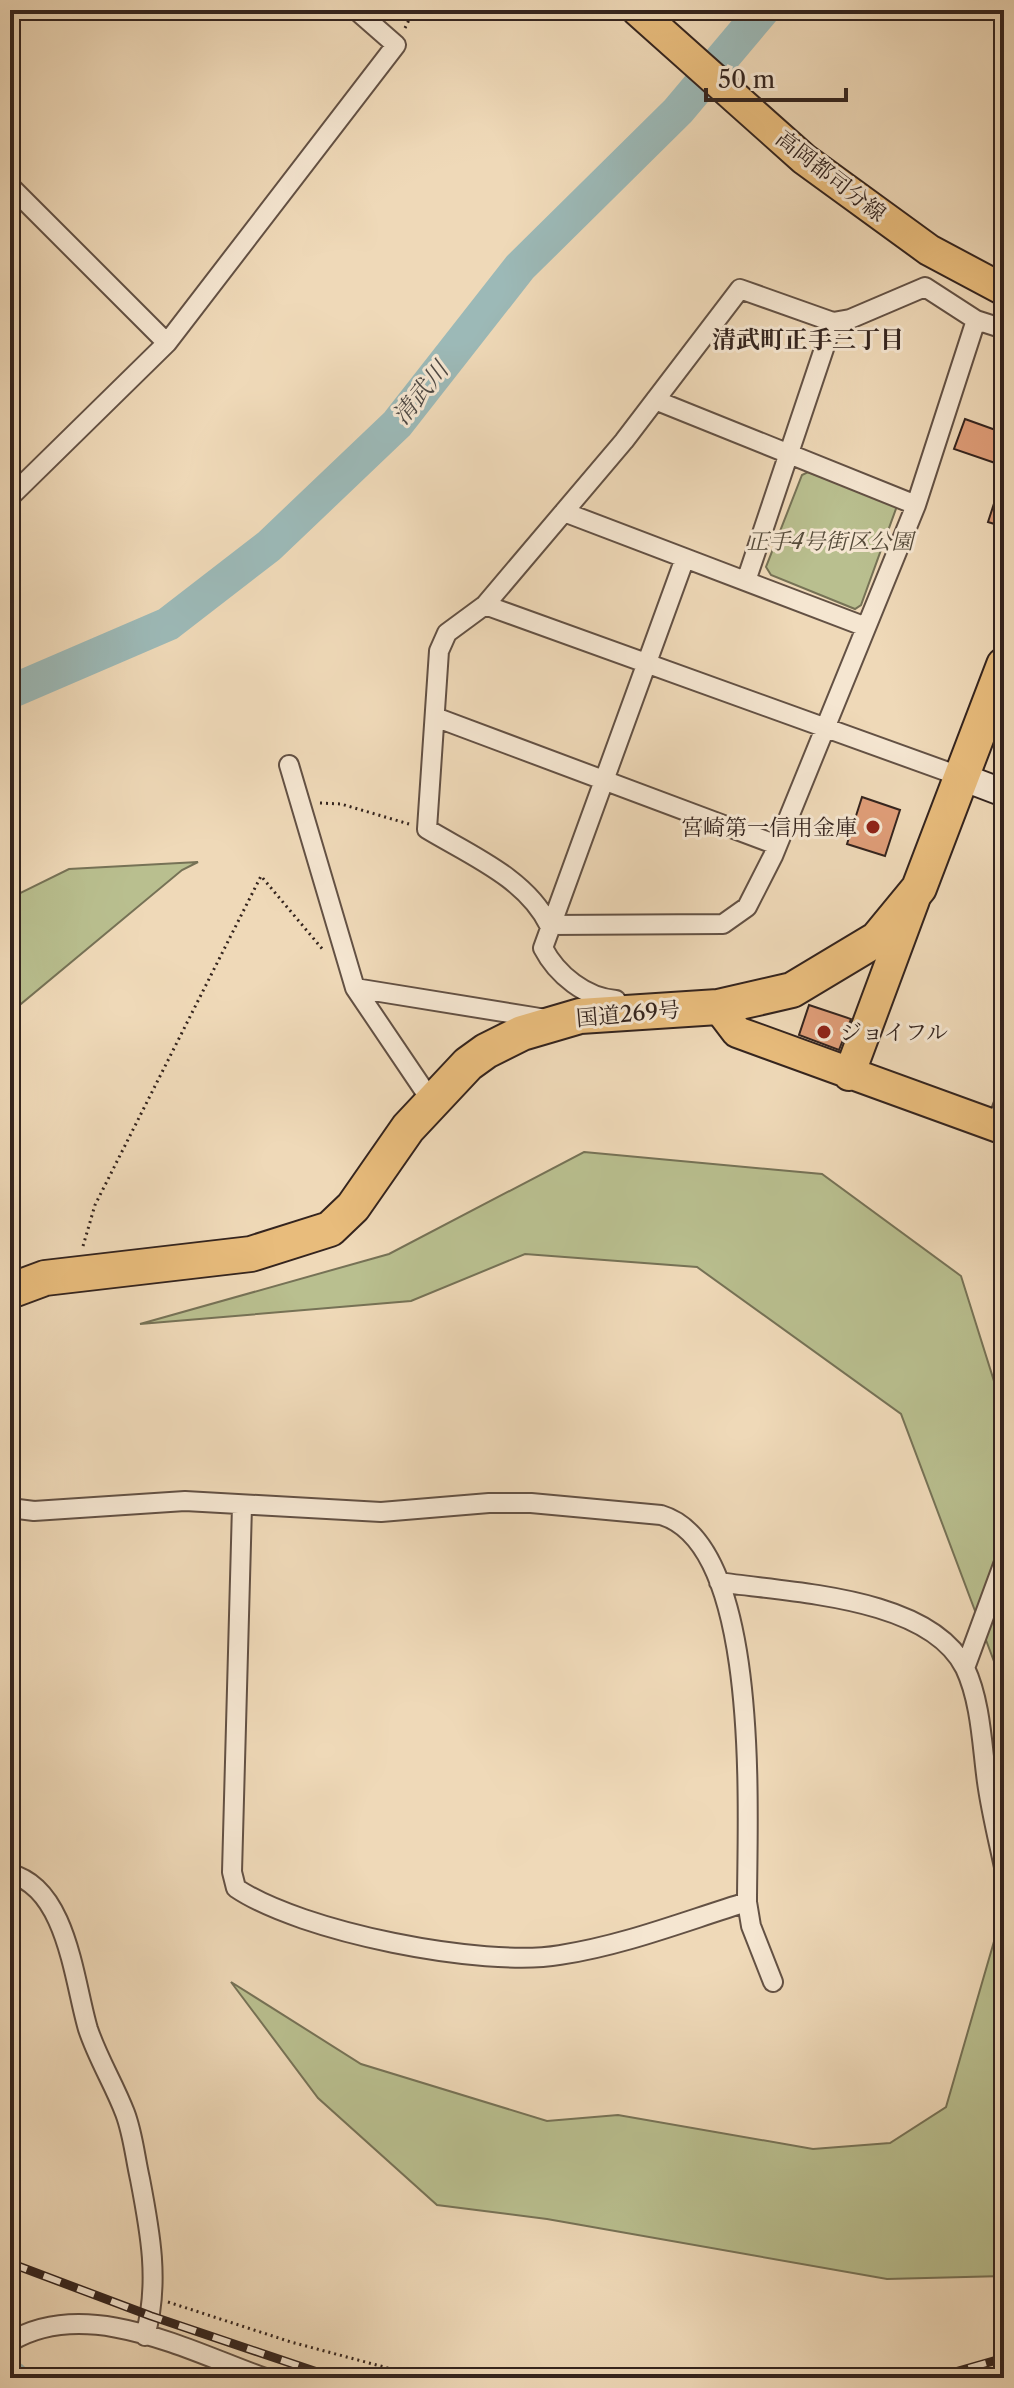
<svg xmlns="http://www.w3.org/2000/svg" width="1014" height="2388" font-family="'Libre Caslon Text','Noto Serif JP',serif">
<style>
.green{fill:#b9bf8f;stroke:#767256;stroke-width:2}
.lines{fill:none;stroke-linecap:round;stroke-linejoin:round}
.river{stroke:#9cb9b7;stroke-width:34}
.building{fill:#df9d78;stroke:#34241e;stroke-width:2}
.street-casing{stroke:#635144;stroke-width:22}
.secondary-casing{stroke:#34241e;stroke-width:30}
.primary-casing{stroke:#34241e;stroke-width:34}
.highway-casing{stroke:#34241e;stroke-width:38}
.path{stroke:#34241e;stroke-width:3;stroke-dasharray:2 4;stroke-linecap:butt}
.street{stroke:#f5e6d1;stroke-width:18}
.secondary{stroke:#f5e6d1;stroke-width:26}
.primary{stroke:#e8bc7c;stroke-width:30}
.highway{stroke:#e8bc7c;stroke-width:34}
.rail-casing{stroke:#34241e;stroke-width:9}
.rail{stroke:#f5e6d1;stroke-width:6;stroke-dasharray:18;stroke-linecap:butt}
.poi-dot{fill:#8f2418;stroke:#f5e6d1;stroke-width:3}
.labels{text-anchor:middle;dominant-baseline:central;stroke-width:6;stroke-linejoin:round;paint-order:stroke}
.street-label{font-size:22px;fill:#34241e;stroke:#f5e6d1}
.park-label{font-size:22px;font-style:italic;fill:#554b3a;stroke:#f5e6d1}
.poi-label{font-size:22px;fill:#34241e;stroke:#f5e6d1;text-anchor:end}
.neighbourhood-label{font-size:24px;font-weight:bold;fill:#34241e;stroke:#f5e6d1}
.water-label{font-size:24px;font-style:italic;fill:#4e4944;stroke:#f5e6d1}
</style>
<rect width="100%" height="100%" fill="#efd9b8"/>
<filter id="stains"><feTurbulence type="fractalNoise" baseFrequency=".0025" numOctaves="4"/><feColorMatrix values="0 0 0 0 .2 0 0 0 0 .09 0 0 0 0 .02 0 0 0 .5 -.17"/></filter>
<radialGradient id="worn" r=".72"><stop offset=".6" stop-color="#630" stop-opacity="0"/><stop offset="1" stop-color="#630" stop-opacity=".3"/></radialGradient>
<path class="green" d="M808,472L897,506L861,605L855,609L771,575L766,567L802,475Z
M198,862L182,870L10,1013V898L69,869Z
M584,1152L822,1174L961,1276L1004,1413V1688L901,1414L697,1267L525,1254L411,1301L140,1324L389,1254Z
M1004,1907V2276L887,2279L547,2219L437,2205L318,2098L231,1982L361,2064L547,2121L618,2115L813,2149L890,2143L946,2107Z"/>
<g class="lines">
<path class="river" d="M10,692L168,624L269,546L397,424L520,267L678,111L763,10
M10,2377L12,2378"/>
</g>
<path class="building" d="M965,419L1004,433V466L954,449Z
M1001,482H1004V527L988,522Z
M862,797L900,810L885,856L847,844Z
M809,1005L851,1019L839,1050L799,1035Z"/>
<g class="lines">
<g class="street-casing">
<path id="street" d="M10,17L16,10
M10,186L167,343
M655,400L916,505
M10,497L167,343L396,45L356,10
M564,512L866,627
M746,581L833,322
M485,605L962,777
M435,717L777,845
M289,765L355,988L546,1019
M549,925C526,878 470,855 427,829L439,651L447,633L485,605L624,441L740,289L833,322L850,319L925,287L976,320
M549,925L723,924L747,907L773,856L916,505L976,320L1004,329
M355,988L432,1102
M616,1000C586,998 557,975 543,948L685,558
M996,1125L1004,1103
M242,1506L232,1872L236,1888C301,1932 483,1968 560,1955C625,1945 685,1921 747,1902
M10,1508L34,1511L185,1501L381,1512L489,1503H531L661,1515C762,1545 747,1816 747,1902L751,1926L773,1982
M719,1582C790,1593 929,1596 965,1668C981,1702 982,1746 987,1782C991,1811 998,1839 1004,1867
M965,1668L1004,1562
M10,1874C67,1887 74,1982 88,2029C98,2059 114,2084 125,2113C133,2134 135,2157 140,2179C150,2231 160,2283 145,2336
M10,2342C87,2295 191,2352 265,2378"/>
</g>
<g class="secondary-casing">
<path id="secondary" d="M962,777L1004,793"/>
</g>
<g class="primary-casing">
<path id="primary" d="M637,10L804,159L929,250L1004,290
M718,1007L737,1032L1004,1129
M849,1075L914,900"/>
</g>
<g class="highway-casing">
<path id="highway" d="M10,1291L45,1278L251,1254L330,1229L353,1207L408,1128L468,1064L486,1051L522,1033L580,1016L718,1007L792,990L877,939L919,888L1004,665"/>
</g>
<path class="path" d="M405,28L414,10
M320,803L341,804L409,824
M83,1246L95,1205L261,876L324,951
M168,2302L291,2342L425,2378"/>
<use href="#street" class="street"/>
<use href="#secondary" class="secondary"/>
<use href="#primary" class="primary"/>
<use href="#highway" class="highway"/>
<g class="rail-casing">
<path id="rail" d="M10,2263L151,2316L335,2378
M934,2378L1004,2358"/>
</g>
<use href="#rail" class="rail"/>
</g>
<g class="poi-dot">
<circle cx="873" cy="827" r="8"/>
<circle cx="824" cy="1032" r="8"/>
</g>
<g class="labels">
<g class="street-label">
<text transform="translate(831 176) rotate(38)">高岡都司分線</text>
<text transform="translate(628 1014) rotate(-5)">国道269号</text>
</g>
<g class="park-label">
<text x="830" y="541">正手4号街区公園</text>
</g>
<g class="poi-label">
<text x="857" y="827">宮崎第一信用金庫</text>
<text x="840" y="1032" text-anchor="start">ジョイフル</text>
</g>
<g class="neighbourhood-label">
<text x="808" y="339">清武町正手三丁目</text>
</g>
<g class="water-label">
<text transform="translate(420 393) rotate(-51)">清武川</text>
</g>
</g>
<rect width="1014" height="2388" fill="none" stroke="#efd9b8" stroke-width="40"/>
<rect x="12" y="12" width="990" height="2364" fill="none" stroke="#34241e" stroke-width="4"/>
<rect x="20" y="20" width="974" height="2348" fill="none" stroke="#34241e" stroke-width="2"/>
<path d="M706 88v12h140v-12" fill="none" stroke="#34241e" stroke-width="4"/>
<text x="718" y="88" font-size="24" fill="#34241e" stroke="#f5e6d1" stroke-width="6" paint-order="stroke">50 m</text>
<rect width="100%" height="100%" filter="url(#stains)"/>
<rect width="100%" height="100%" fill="url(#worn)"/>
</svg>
